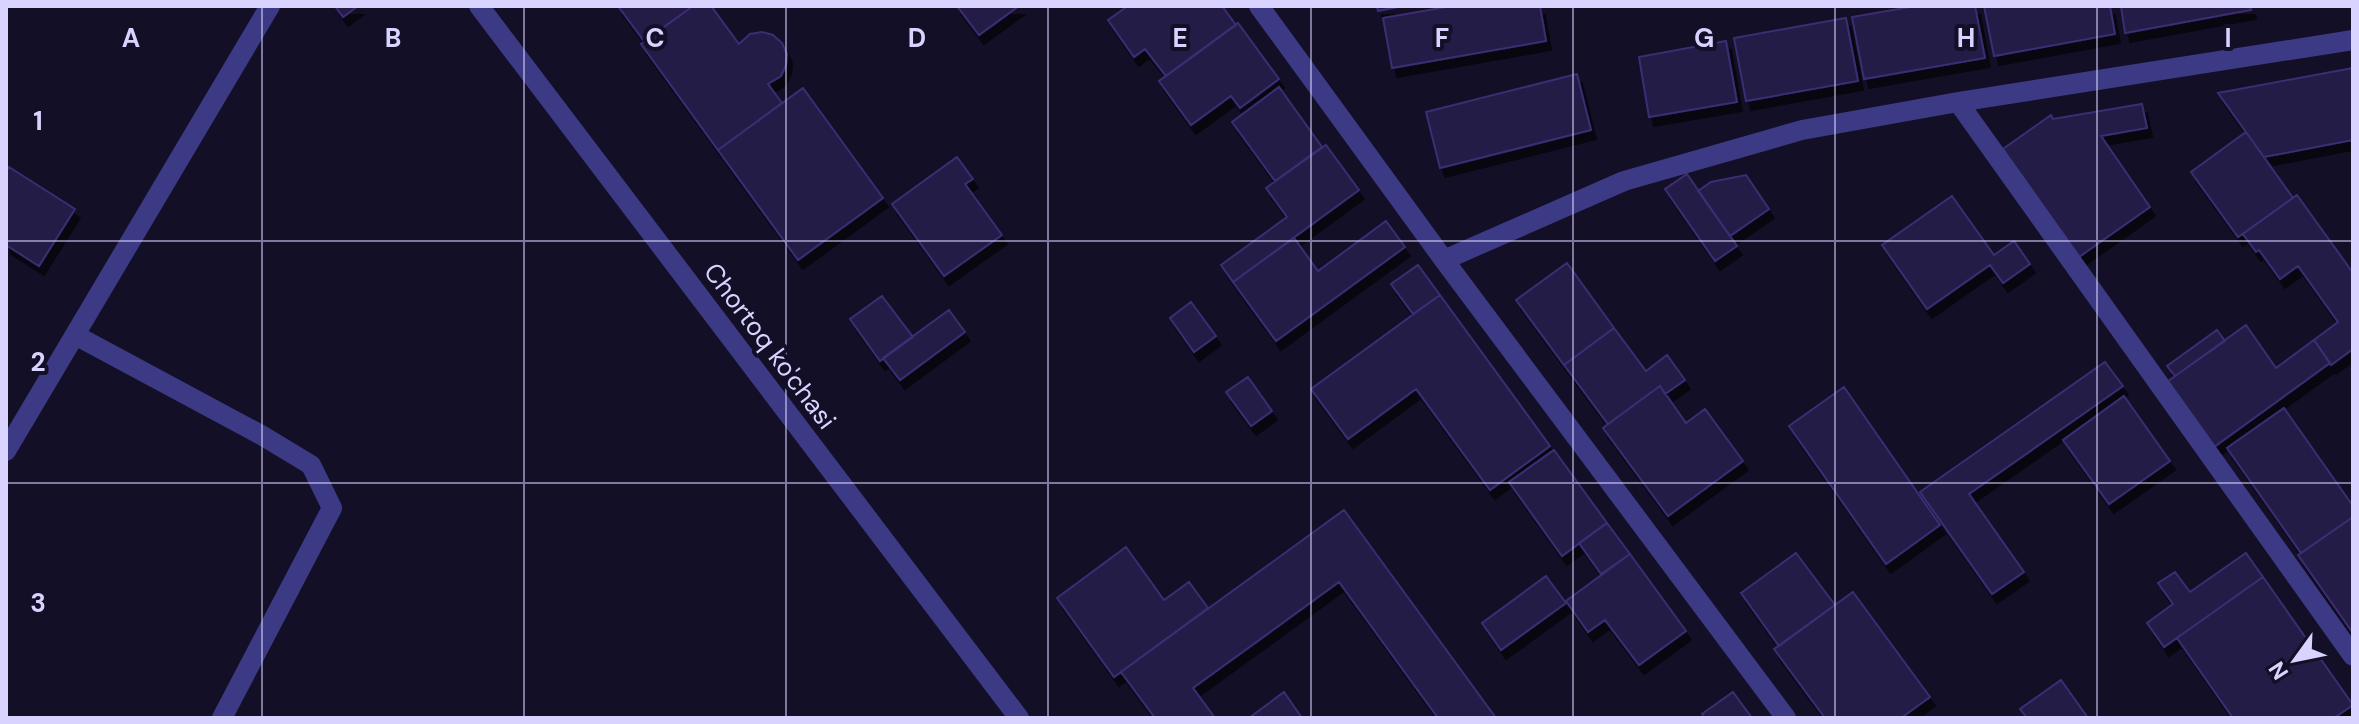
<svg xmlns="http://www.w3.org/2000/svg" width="2359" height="724" font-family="'DM Sans',sans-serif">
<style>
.building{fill:#241b47;stroke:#3b2d73;stroke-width:2;filter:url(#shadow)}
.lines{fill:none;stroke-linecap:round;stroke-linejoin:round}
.minor{stroke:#3d3a85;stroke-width:20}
.grid{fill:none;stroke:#d9d4ff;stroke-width:2;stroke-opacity:0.55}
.labels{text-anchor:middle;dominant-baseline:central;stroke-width:8;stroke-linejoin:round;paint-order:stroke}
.street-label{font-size:26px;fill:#d9d4ff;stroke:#130f26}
.grid-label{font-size:26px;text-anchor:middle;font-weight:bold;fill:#d9d4ff;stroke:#130f26;stroke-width:8;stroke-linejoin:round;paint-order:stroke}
</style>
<defs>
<filter id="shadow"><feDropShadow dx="5" dy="9" stdDeviation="0" flood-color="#0009"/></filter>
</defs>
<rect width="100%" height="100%" fill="#130f26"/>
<path class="building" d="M335,6H358L343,17Z
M618,6H693L644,41Z
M693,6H711L739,44L750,34L762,32L773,35L782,43L787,54L786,65L781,76L768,84L782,103L718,150L641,44Z
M957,6H1019L979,35Z
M1128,6H1222L1236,25L1166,76L1145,49L1134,57L1108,20Z
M1377,6H1403L1378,11Z
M1452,6H1540L1546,41L1392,68L1383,18Z
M1916,6H1975L1985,58L1864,79L1852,17Z
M1984,6H2110L2115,34L1994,56Z
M2121,6H2250L2251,10L2125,33Z
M1846,18L1858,81L1746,101L1734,38Z
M1238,23L1279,79L1240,108L1231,96L1191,125L1159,81Z
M1726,41L1737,102L1649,117L1639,57Z
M2353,68V140L2264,157L2218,93Z
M1577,74L1591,130L1440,168L1426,112Z
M1279,87L1322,147L1275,181L1232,122Z
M803,88L883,198L798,260L718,150Z
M2142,104L2147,128L2101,136L2150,207L2079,257L2003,149L2051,115L2053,119Z
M2246,132L2293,198L2238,237L2191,172Z
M1326,145L1359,190L1233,282L1221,265L1287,217L1266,188Z
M957,157L973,179L965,184L1002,235L944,276L892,204Z
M9,167L75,209L39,266L6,245V172Z
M1687,174L1737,246L1715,261L1665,189Z
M1746,175L1769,209L1730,236L1698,191L1711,182Z
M2297,195L2353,273V349L2331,365L2314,340L2338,322L2298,266L2280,279L2259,250L2256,252L2243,234Z
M1952,196L1994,255L2014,241L2030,264L2003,283L1990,265L1927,309L1882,245Z
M1386,221L1405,247L1276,341L1233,282L1294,238L1318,271Z
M1567,263L1614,328L1564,365L1516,300Z
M1418,265L1440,295L1413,314L1391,284Z
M1440,295L1550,446L1490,490L1416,389L1348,439L1311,389Z
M882,296L913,337L880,361L850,319Z
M1191,302L1216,336L1194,352L1170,318Z
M949,310L965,332L900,380L883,358Z
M2246,325L2276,368L2314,340L2330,363L2214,447L2167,382Z
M1614,328L1646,371L1667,355L1685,380L1665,394L1660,386L1608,424L1564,365Z
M2217,330L2225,341L2175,376L2167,366Z
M2105,362L2123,386L1969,494L2024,572L1992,594L1920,492Z
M1248,377L1272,411L1251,426L1226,392Z
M1660,386L1686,423L1705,409L1743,461L1668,516L1603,428Z
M1844,387L1940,525L1886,564L1789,426Z
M2124,396L2170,461L2109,504L2063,440Z
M2284,408L2353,506V517L2301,553L2227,448Z
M1554,450L1607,523L1562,556L1509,482Z
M1344,510L1496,718H1438L1339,582L1193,688L1215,718H1155L1121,672Z
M2353,517V633L2298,555Z
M1607,523L1630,554L1601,574L1579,543Z
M1126,547L1164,600L1189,582L1208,608L1114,677L1057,598Z
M1796,553L1835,605L1779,646L1741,593Z
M2246,553L2263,577L2164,647L2147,623L2173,604L2158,583L2175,572L2190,592Z
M1630,554L1686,631L1639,665L1605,620L1588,632L1566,601Z
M1546,576L1566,603L1501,650L1482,623Z
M2263,577L2353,705L2334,718H2233L2177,638Z
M1853,592L1930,697L1901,718H1825L1774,649Z
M2061,680L2088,718H2027L2020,709Z
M1284,692L1302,718H1249Z
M1733,692L1752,718H1705L1702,714Z"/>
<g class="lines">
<path class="minor" d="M479,6L1019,718
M1259,6L1444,260L1786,718
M1958,102L2353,656
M1444,260L1624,181L1802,130L1958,102L2353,40
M75,335L263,436L311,465L332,508L222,718
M6,451L270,6"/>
</g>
<path class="grid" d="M262,6V718M524,6V718M786,6V718M1048,6V718M1311,6V718M1573,6V718M1835,6V718M2097,6V718M6,241H2353M6,483H2353"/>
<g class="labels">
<g class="street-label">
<text transform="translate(770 346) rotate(53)">Chortoq ko'chasi</text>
</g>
</g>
<g class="grid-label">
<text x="131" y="47">A</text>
<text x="393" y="47">B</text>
<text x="655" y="47">C</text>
<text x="917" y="47">D</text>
<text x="1180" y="47">E</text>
<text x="1442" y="47">F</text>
<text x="1704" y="47">G</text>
<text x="1966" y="47">H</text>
<text x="2228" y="47">I</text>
<text x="38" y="130">1</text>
<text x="38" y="371">2</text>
<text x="38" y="612">3</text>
</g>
<rect width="2359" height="724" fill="none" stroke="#d9d4ff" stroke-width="16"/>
<g transform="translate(2295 660) rotate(237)" stroke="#130f26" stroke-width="6" paint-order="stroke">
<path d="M0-6L14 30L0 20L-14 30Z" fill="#d9d4ff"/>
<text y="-12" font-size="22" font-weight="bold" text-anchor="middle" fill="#d9d4ff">N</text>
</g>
</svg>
